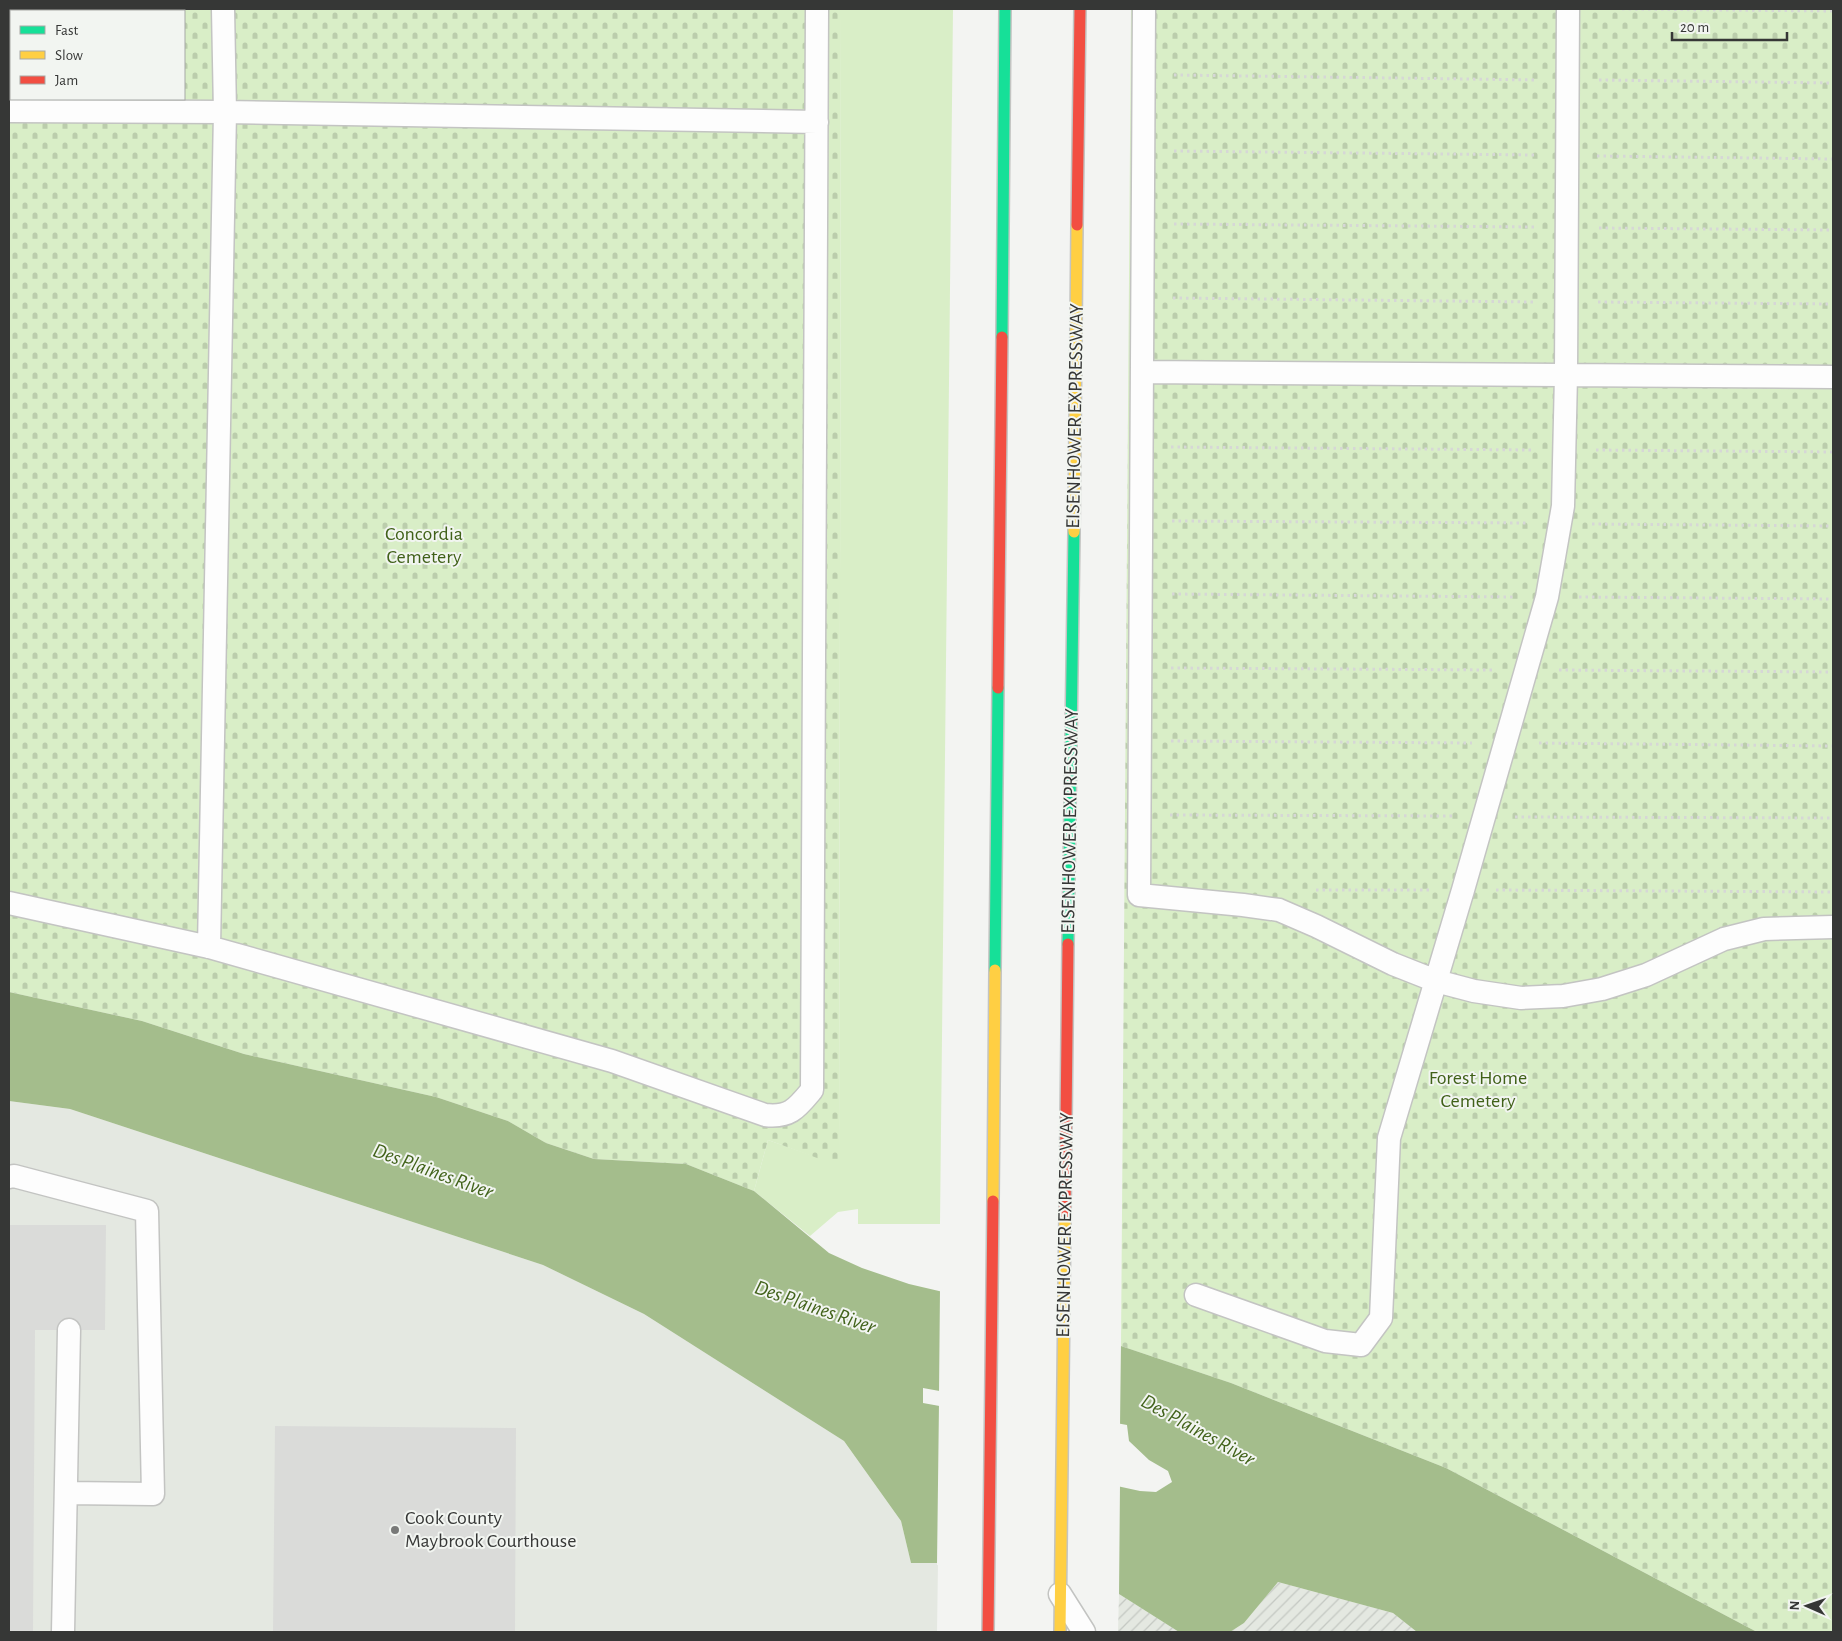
<svg xmlns="http://www.w3.org/2000/svg" width="1842" height="1641" font-family="'Alegreya Sans',sans-serif">
<style>
.built{fill:#e4e8e1}
.industrial{fill:url(#industrial-furrows)}
.grass{fill:#d9eec7}
.cemetery{fill:url(#cemetery-stones);fill-rule:evenodd}
.water{fill:#a4bd8c;fill-rule:evenodd}
.pier{fill:#f3f4f2}
.building{fill:#dadbd9}
.lines{fill:none;stroke-linecap:round;stroke-linejoin:round}
.lane-casing{stroke:#c3c4c2;stroke-width:25}
.fast-casing{stroke:#c3c4c2;stroke-width:14}
.slow-casing{stroke:#c3c4c2;stroke-width:14}
.jam-casing{stroke:#c3c4c2;stroke-width:14}
.path{stroke:#d6d7d6;stroke-width:3;stroke-dasharray:2.5 4;stroke-linecap:butt}
.lane{stroke:#fdfdfd;stroke-width:22}
.fast{stroke:#16e098;stroke-width:11}
.slow{stroke:#ffcf43;stroke-width:11}
.jam{stroke:#f24e42;stroke-width:11}
.poi-dot{fill:#787978;stroke:#f2f5f1;stroke-width:2}
.labels{text-anchor:middle;dominant-baseline:central;stroke-width:4;stroke-linejoin:round;paint-order:stroke}
.street-label{font-size:20px;fill:#363736;stroke:#f2f5f1}
.park-label{font-size:20px;fill:#406119;stroke:#f2f5f1}
.poi-label{font-size:20px;fill:#363736;stroke:#f2f5f1;text-anchor:start}
.water-label{font-size:21px;font-style:italic;fill:#42631b;stroke:#f2f5f1}
</style>
<defs>
<pattern id="industrial-furrows" width="10" height="10" patternUnits="userSpaceOnUse" patternTransform="scale(1.25)"><rect width="10" height="10" fill="#e4e8e1"/><path d="M-1 1l2-2M0 10L10 0M9 11l2-2" fill="none" stroke="#c4c8c2"/></pattern>
<pattern id="cemetery-stones" width="16" height="16" patternUnits="userSpaceOnUse" patternTransform="scale(1.25)"><rect width="16" height="16" fill="#d9eec7"/><path d="M2 7V4a2 2 0 0 1 4 0v3zM10 15v-3a2 2 0 0 1 4 0v3z" fill="#bbcdac"/></pattern>
</defs>
<rect width="100%" height="100%" fill="#f3f4f2"/>
<path class="built" d="M9,1101L70,1109L543,1265L644,1314L844,1441L901,1521L911,1563H938L937,1632H9Z"/>
<path class="industrial" d="M1278,1582L1393,1613L1417,1632H1230L1244,1623Z
M1119,1594L1179,1632H1118Z"/>
<path class="grass" d="M841,9H953L940,1224H858V1209L838,1212L810,1236L754,1191L768,1140L839,1165Z"/>
<path class="cemetery" d="M9,9H841L839,1166L768,1140L754,1191L686,1164L594,1159L546,1143L508,1121L436,1097L244,1054L142,1021L9,992ZM11,11H184V99H11Z
M1131,9H1833V1632H1757L1446,1468L1231,1383L1121,1346Z"/>
<path class="water" d="M9,992L142,1021L244,1054L436,1097L508,1121L546,1143L594,1159L686,1164L754,1191L829,1253L862,1268L909,1284L1071,1322L1121,1346L1231,1383L1446,1468L1757,1632H1417L1393,1613L1278,1582L1244,1623L1230,1632H1179L1119,1594L938,1563H911L901,1521L844,1441L644,1314L543,1265L70,1109L9,1101ZM923,1388L1127,1425L1129,1441L1149,1460L1168,1471L1172,1482L1156,1492L1140,1491L1048,1471L977,1440L945,1407L923,1403Z"/>
<path class="pier" d="M940,1289L1072,1320L1121,1343L1120,1426L939,1393Z
M939,1403L947,1405L979,1438L1049,1468L1120,1484L1119,1597L937,1565Z"/>
<path class="building" d="M9,1225H106L105,1330H35L33,1632H9Z
M275,1426L516,1428L515,1632H273Z"/>
<g class="lines">
<g class="lane-casing">
<path id="lane" d="M1144,9L1139,895L1243,905L1279,910L1316,926L1393,964L1436,981L1474,991L1521,998L1563,996L1602,989L1646,975L1724,939L1764,929L1833,927
M9,111L225,112L817,122
M1143,372L1833,377
M9,903L209,947L612,1061L765,1115C790,1118 797,1108 812,1090L817,9
M209,947L225,112L223,9
M9,1177L14,1176L147,1211L153,1494L66,1493
M1196,1295L1325,1341L1361,1345L1381,1318L1389,1138L1463,890L1547,597L1563,506L1566,375L1568,9
M1060,1594L1084,1632
M63,1632L69,1330"/>
</g>
<g class="fast-casing">
<path id="fast" d="M1002,337L1005,9
M1068,944L1074,532
M995,970L998,688"/>
</g>
<g class="slow-casing">
<path id="slow" d="M1074,532L1077,225
M993,1201L995,970
M1060,1632L1065,1213"/>
</g>
<g class="jam-casing">
<path id="jam" d="M1077,225L1080,9
M998,688L1002,337
M1065,1213L1068,944
M988,1632L993,1201"/>
</g>
<path class="path" d="M1622,9L1833,11
M1174,75L1538,80
M1599,80L1833,83
M1174,151L1536,155
M1597,156L1833,159
M1174,224L1535,227
M1599,228L1833,230
M1173,298L1534,302
M1598,302L1833,304
M1171,447L1533,450
M1596,450L1833,452
M1172,521L1529,523
M1592,524L1833,526
M1172,594L1515,597
M1579,597L1833,599
M1171,668L1495,670
M1559,670L1833,672
M1171,741L1472,743
M1539,743L1833,746
M1170,815L1452,816
M1515,817L1833,818
M1316,890H1430
M1496,890L1833,892"/>
<use href="#lane" class="lane"/>
<use href="#fast" class="fast"/>
<use href="#slow" class="slow"/>
<use href="#jam" class="jam"/>
</g>
<circle class="poi-dot" cx="395" cy="1530" r="5"/>
<g class="labels">
<g class="street-label">
<text transform="translate(1075 416) rotate(-89)">EISENHOWER EXPRESSWAY</text>
<text transform="translate(1070 821) rotate(-89)">EISENHOWER EXPRESSWAY</text>
<text transform="translate(1065 1225) rotate(-89)">EISENHOWER EXPRESSWAY</text>
</g>
<g class="park-label">
<text x="424" y="534">Concordia<tspan x="424" dy="23">Cemetery</tspan></text>
<text x="1478" y="1078">Forest Home<tspan x="1478" dy="23">Cemetery</tspan></text>
</g>
<g class="poi-label">
<text x="405" y="1518">Cook County<tspan x="405" dy="23">Maybrook Courthouse</tspan></text>
</g>
<g class="water-label">
<text transform="translate(433 1171) rotate(20)">Des Plaines River</text>
<text transform="translate(815 1307) rotate(19)">Des Plaines River</text>
<text transform="translate(1198 1430) rotate(29)">Des Plaines River</text>
</g>
</g>
<rect width="1842" height="1641" fill="none" stroke="#363736" stroke-width="20"/>
<rect x="10" y="10" width="175" height="90" fill="#f2f5f1" stroke="#a7a9a6"/>
<rect x="20" y="26" width="25" height="8" fill="#16e098" stroke="#a7a9a6"/>
<text x="55" y="35" font-size="15" fill="#363736">Fast</text>
<rect x="20" y="51" width="25" height="8" fill="#ffcf43" stroke="#a7a9a6"/>
<text x="55" y="60" font-size="15" fill="#363736">Slow</text>
<rect x="20" y="76" width="25" height="8" fill="#f24e42" stroke="#a7a9a6"/>
<text x="55" y="85" font-size="15" fill="#363736">Jam</text>
<g transform="translate(1807 1606) rotate(272)" stroke="#f2f5f1" stroke-width="4" paint-order="stroke">
<path d="M0-4L9 19L0 12L-9 19Z" fill="#363736"/>
<text y="-8" font-size="14" font-weight="bold" text-anchor="middle" fill="#363736">N</text>
</g>
<path d="M1672 32v8h115v-8" fill="none" stroke="#363736" stroke-width="2.5"/>
<text x="1680" y="32" font-size="15" fill="#363736" stroke="#f2f5f1" stroke-width="4" paint-order="stroke">20 m</text>
</svg>
